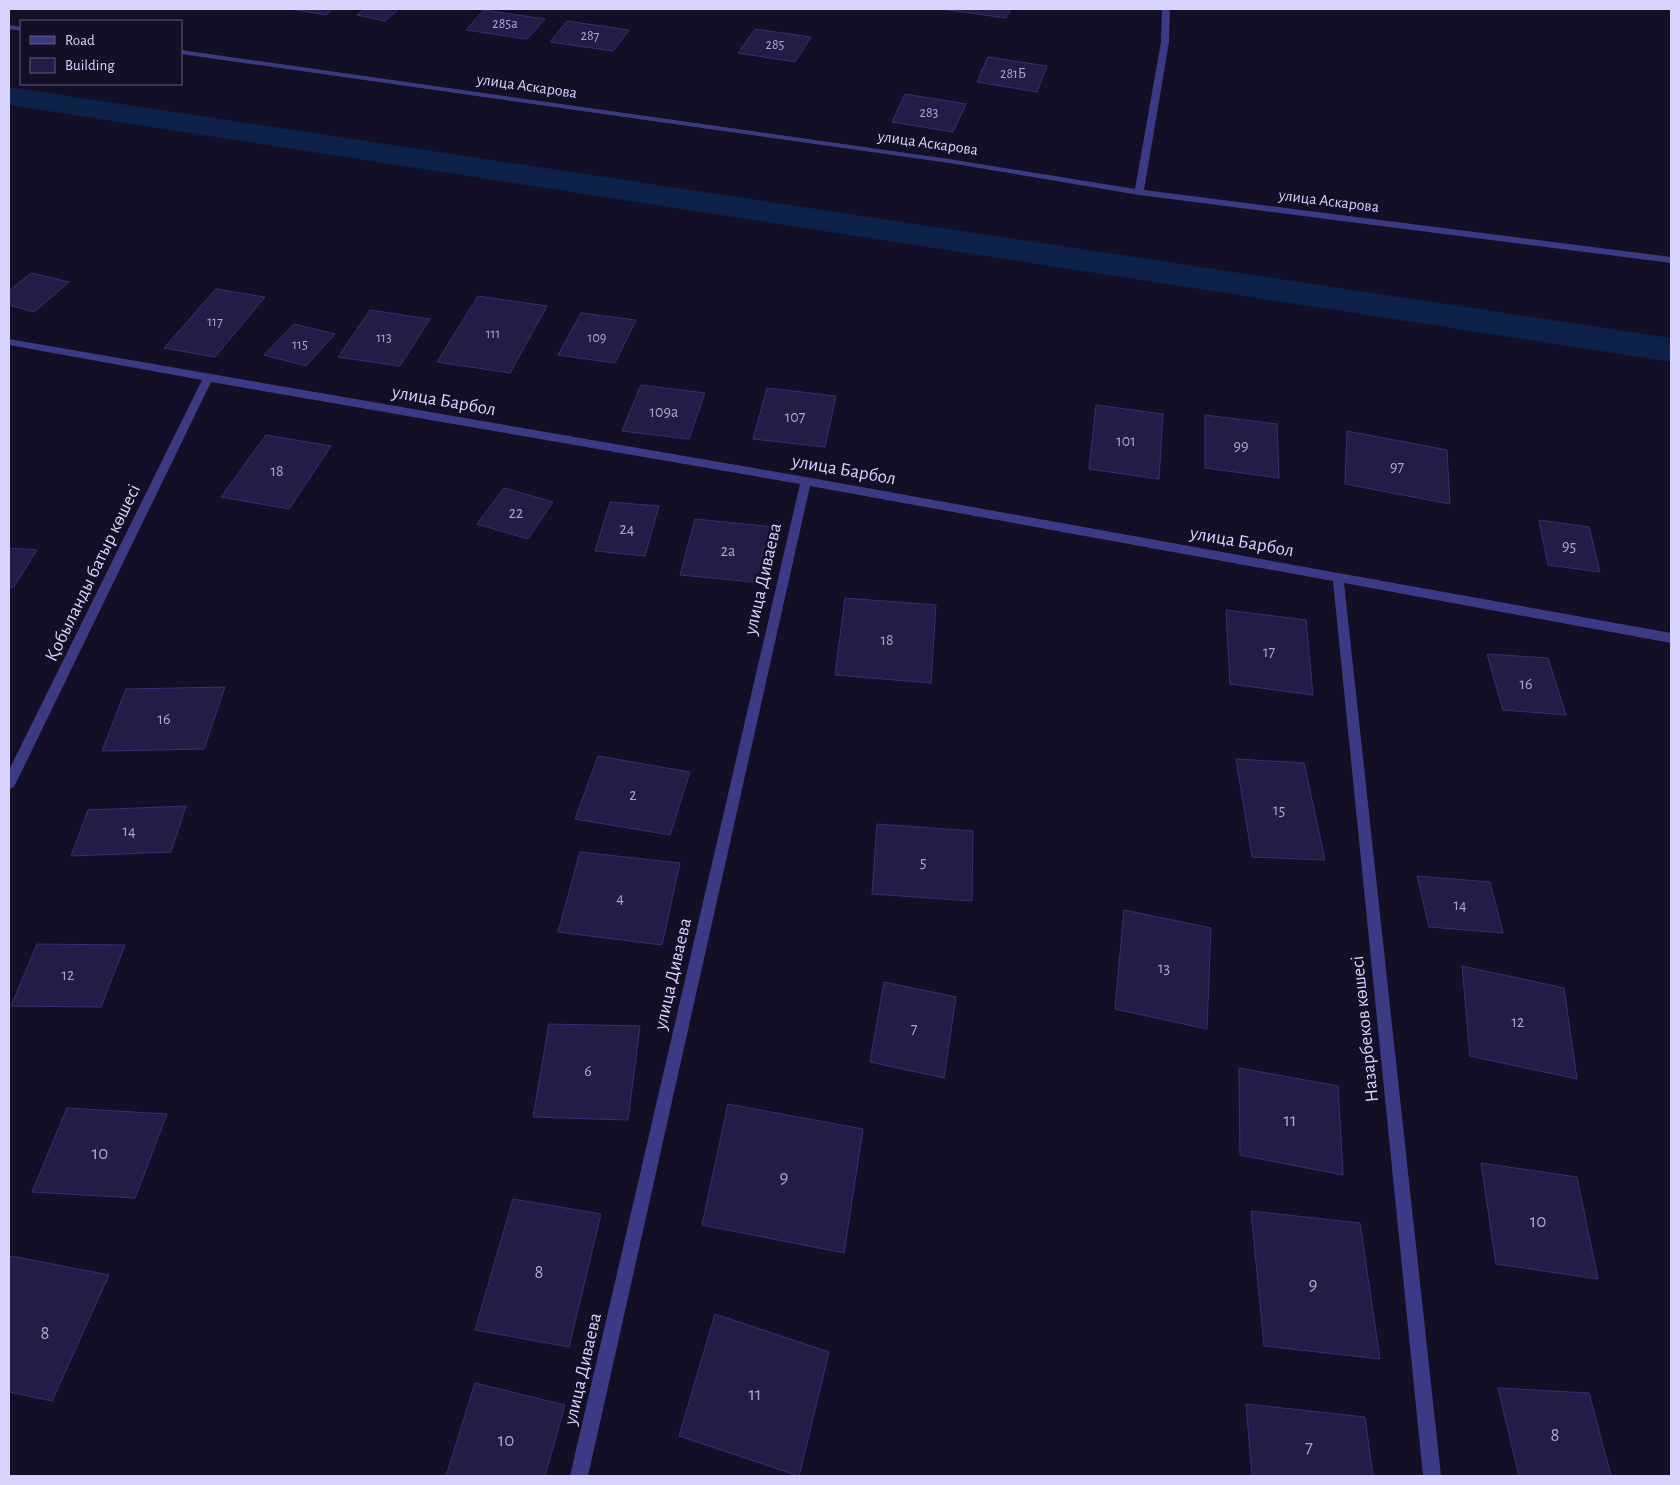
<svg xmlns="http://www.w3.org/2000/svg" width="1680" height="1485" font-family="'Alegreya Sans',sans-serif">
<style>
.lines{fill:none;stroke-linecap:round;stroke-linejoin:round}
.canal{fill:#0c2248;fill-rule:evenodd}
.building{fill:#241b47;stroke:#3b2d73}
.minor{fill:#3d3a85;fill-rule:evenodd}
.labels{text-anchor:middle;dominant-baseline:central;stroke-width:5;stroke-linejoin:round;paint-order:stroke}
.far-number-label{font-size:14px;fill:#aca6d1}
.far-street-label{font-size:16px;fill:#d9d4ff;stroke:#130f26}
.number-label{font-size:16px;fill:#aca6d1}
.street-label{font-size:19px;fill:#d9d4ff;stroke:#130f26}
.near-number-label{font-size:19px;fill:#aca6d1}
</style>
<rect width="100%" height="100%" fill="#130f26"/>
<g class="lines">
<path class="canal" d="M9,87L1671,338V362L9,105Z"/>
</g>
<path class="building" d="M290,9H333L326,15Z
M365,9H399L385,21L357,15Z
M941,9H1011L1006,18Z
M484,10L545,19L527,39L466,30Z
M567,21L629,30L613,51L550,42Z
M755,29L811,37L795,62L738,53Z
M988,57L1047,66L1037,92L977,82Z
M905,94L966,104L953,132L892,122Z
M31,273L69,282L34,312L9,305V291Z
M216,289L265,297L215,357L164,348Z
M478,296L547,306L510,373L437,362Z
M370,310L430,319L400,366L338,357Z
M581,313L636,320L615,363L558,355Z
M294,324L335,334L306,366L264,355Z
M641,385L705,393L689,439L622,431Z
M767,388L836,396L825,447L753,439Z
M1096,405L1163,414L1159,479L1089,469Z
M1205,415L1277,424L1279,478L1205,468Z
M1347,431L1447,450L1450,504L1345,484Z
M266,435L331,446L289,509L221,497Z
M504,488L553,502L528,539L477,524Z
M610,502L659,506L645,556L595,551Z
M695,519L775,527L763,583L680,575Z
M1539,520L1589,527L1600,572L1548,565Z
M9,548L37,550L13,588L9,587Z
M845,598L936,605L931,683L835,675Z
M1226,610L1306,620L1313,695L1230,684Z
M1487,654L1548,658L1566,715L1503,710Z
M225,687L204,749L102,751L126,689Z
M598,756L690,772L670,835L575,819Z
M1236,759L1304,763L1325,860L1252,857Z
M186,806L171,852L71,856L88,810Z
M877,824L973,831L972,901L872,894Z
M580,852L680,863L662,945L558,932Z
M1417,876L1490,882L1503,933L1429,927Z
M1124,910L1211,928L1207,1029L1115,1009Z
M37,944L125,945L101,1007L11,1006Z
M1462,966L1564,988L1577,1079L1470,1056Z
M884,982L956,997L944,1078L870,1062Z
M549,1024L640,1026L628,1120L533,1117Z
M1239,1068L1338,1086L1343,1175L1240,1155Z
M728,1104L863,1129L844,1253L702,1225Z
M67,1108L167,1114L135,1198L32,1192Z
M1481,1163L1577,1177L1598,1279L1496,1264Z
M513,1199L601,1214L569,1347L475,1330Z
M1251,1211L1360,1223L1380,1359L1264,1346Z
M11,1256L109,1275L52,1401L9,1392V1260Z
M715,1314L829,1352L799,1476L679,1436Z
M475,1383L565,1405L545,1476H446Z
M1498,1388L1589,1393L1611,1476H1519Z
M1246,1404L1365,1417L1373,1476H1252Z"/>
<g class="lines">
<path class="minor" d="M1162,9H1170L1169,42L1144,190L1671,257V263L1139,195L949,163L181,54V50L949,159L1135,189L1161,42Z
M9,25L21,27V31L9,29Z
M9,339L806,477L1671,633V643L1344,583L1441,1476H1423L1333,581L810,486L588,1476H570L800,484L211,382L14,787L9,789V770L202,380L9,345Z"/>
</g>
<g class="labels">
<g class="far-number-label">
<text x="505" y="24">285а</text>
<text x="590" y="36">287</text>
<text x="775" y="45">285</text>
<text x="1013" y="74">281Б</text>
<text x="929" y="113">283</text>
<text x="215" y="322">117</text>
<text x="493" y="334">111</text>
<text x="384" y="338">113</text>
<text x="597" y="338">109</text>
<text x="300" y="345">115</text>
</g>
<g class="far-street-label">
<text transform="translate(527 86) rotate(8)">улица Аскарова</text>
<text transform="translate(928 143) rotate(8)">улица Аскарова</text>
<text transform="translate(1329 201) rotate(7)">улица Аскарова</text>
</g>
<g class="number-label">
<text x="664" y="412">109а</text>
<text x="795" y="417">107</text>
<text x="1126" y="441">101</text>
<text x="1241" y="446">99</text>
<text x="1397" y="467">97</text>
<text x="277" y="471">18</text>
<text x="516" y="513">22</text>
<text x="627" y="529">24</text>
<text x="1569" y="546">95</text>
<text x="728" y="551">2а</text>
<text x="887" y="640">18</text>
<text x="1269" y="652">17</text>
<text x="1526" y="684">16</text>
<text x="164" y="719">16</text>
<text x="633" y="795">2</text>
<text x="1279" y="810">15</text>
<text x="129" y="831">14</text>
<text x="923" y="862">5</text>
<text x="620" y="898">4</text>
<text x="1460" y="905">14</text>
<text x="1164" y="968">13</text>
<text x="68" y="975">12</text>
<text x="1518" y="1022">12</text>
<text x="914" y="1029">7</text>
<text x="588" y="1071">6</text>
</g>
<g class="street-label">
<text transform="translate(444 401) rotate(10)">улица Барбол</text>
<text transform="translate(844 470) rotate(10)">улица Барбол</text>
<text transform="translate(1242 542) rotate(10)">улица Барбол</text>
<text transform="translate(93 573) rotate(-64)">Қобыланды батыр көшесі</text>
<text transform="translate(763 579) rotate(-77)">улица Диваева</text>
<text transform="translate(673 974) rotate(-77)">улица Диваева</text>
<text transform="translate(1365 1029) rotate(-96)">Назарбеков көшесі</text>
<text transform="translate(583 1369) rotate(-77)">улица Диваева</text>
</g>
<g class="near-number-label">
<text x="1290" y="1120">11</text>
<text x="100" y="1153">10</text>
<text x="784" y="1177">9</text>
<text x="1538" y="1221">10</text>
<text x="539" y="1272">8</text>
<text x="1313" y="1284">9</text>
<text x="45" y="1333">8</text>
<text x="755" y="1394">11</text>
<text x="1555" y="1435">8</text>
<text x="506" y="1440">10</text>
<text x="1309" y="1447">7</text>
</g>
</g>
<rect width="1680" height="1485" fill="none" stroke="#d9d4ff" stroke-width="20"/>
<rect x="20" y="20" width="162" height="65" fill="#130f26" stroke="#625e7d"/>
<rect x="30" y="36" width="25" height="8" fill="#3d3a85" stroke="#625e7d"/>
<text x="65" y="45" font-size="15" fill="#d9d4ff">Road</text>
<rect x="30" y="58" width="25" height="15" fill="#241b47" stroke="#625e7d"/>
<text x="65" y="70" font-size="15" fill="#d9d4ff">Building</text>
</svg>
